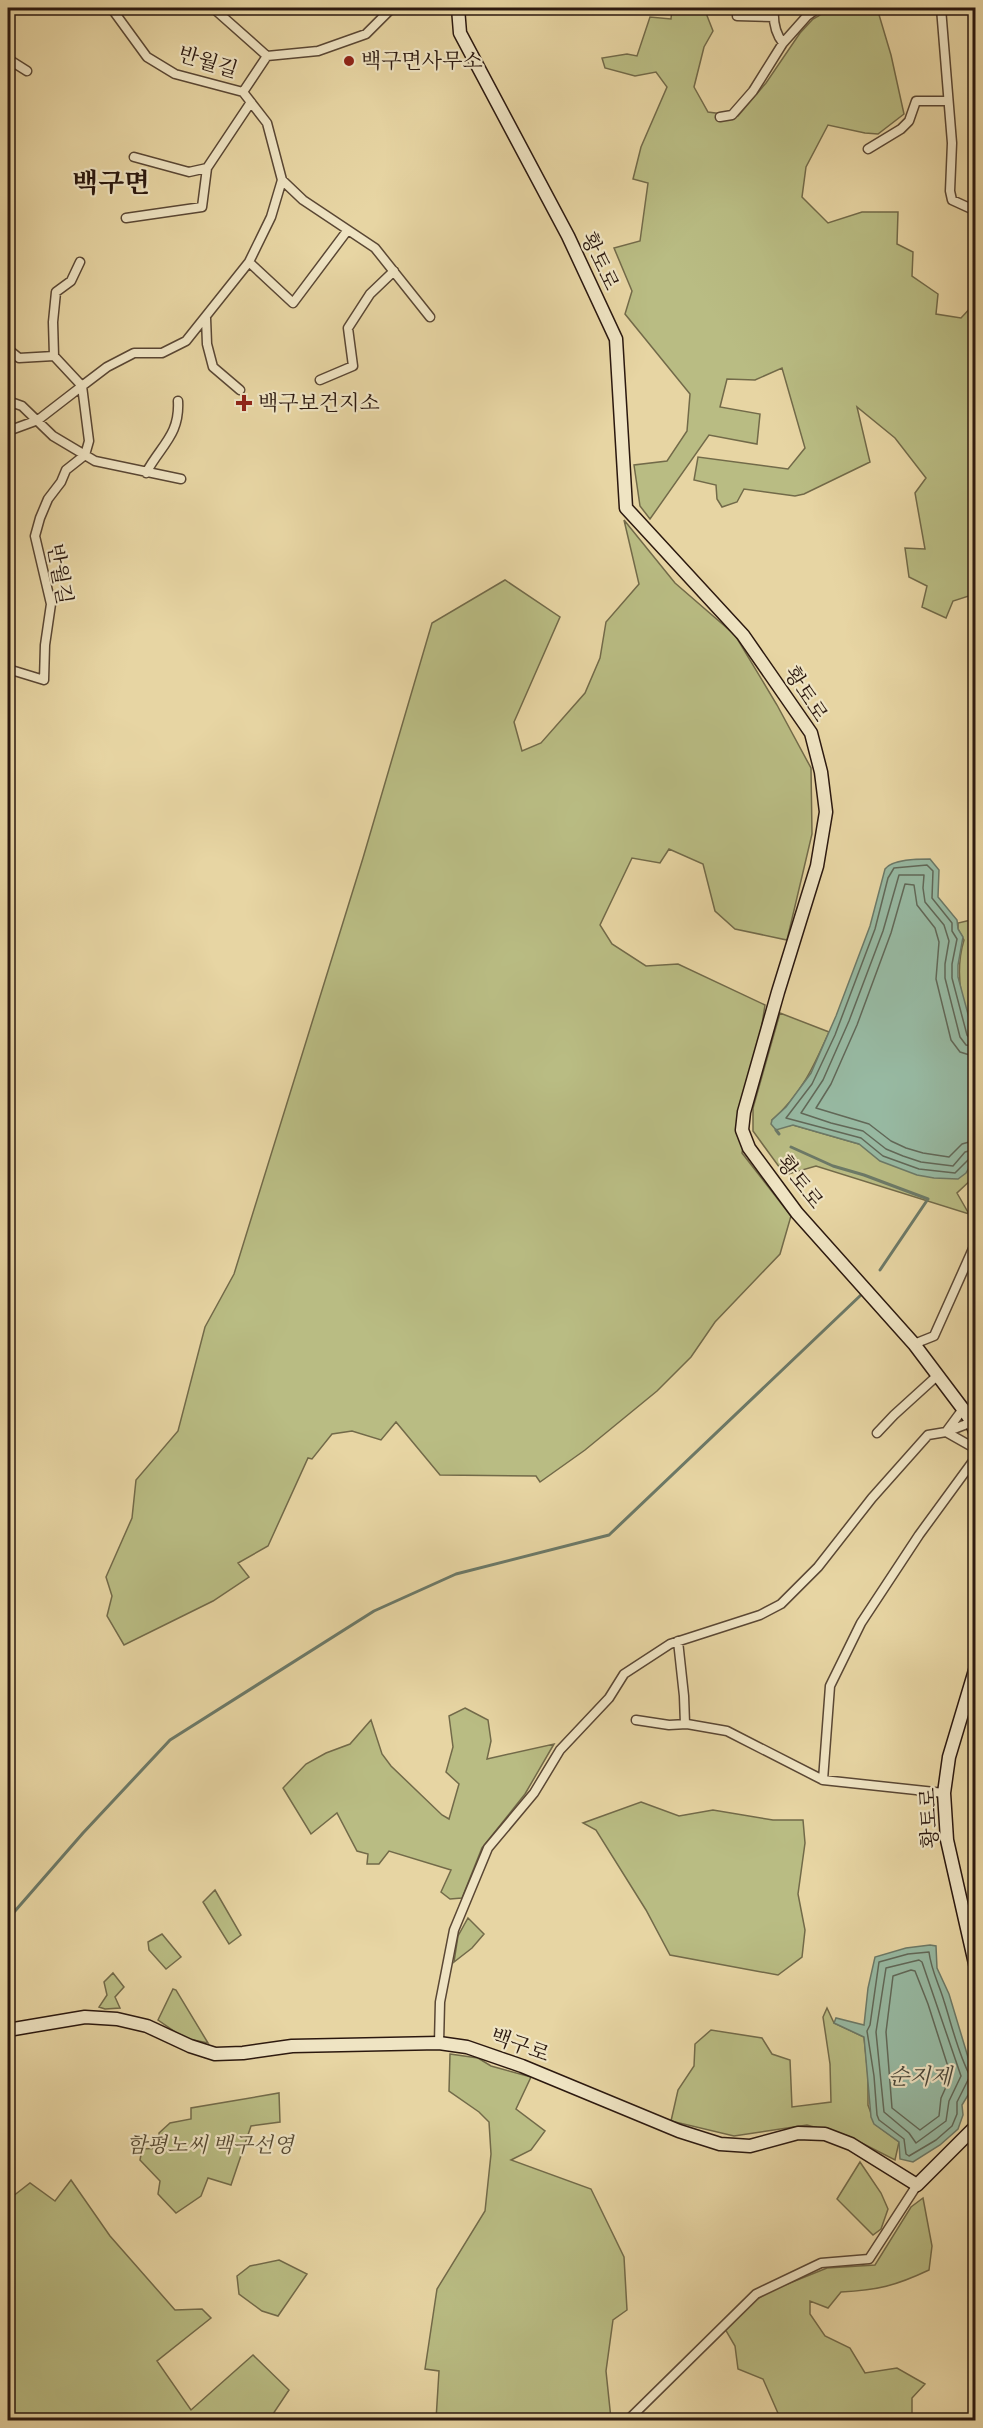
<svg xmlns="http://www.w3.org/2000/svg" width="983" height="2428" font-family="'IM FELL Great Primer','Noto Serif KR',serif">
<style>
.green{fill:#b9bc83;stroke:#726a49;stroke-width:1.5}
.water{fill:#97b9a2;stroke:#6c7967;stroke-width:1.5}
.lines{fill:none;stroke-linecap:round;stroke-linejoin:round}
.shore{stroke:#616858;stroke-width:1.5}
.stream{stroke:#6c7967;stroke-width:3}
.street-casing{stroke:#5a4734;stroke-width:11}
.secondary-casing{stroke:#2b180f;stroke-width:15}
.street{stroke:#efe4c3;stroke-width:8}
.secondary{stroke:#efe4c3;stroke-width:12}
.poi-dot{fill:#8f2418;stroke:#efe4c3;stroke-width:2}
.labels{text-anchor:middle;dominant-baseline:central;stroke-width:4.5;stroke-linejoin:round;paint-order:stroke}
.poi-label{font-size:21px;fill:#2b180f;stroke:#efe4c3;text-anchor:start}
.street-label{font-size:21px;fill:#2b180f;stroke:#efe4c3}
.park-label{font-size:21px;font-style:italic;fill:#564932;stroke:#efe4c3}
.water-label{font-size:22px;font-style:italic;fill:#4b483b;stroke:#efe4c3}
.district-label{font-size:27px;font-weight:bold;fill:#2b180f;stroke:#efe4c3}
</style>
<rect width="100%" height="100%" fill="#e7d5a3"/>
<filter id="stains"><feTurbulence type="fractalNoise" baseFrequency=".00333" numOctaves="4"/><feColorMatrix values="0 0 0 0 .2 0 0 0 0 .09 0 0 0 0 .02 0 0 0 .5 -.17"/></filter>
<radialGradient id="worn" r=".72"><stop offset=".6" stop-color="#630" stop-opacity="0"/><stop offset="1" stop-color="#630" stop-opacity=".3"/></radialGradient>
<path class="green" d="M672,8H704L713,31L704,47L694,87L708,112L738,116L766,83L800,33L813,19L832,8H877L891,55L904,114L878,134L865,133L828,125L806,167L802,197L828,223L862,212H898L897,244L913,252L912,276L938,294L936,314L961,318L975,303V594L953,601L946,618L922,607L927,586L909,577L905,548L925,549L915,493L926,478L895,438L857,407L870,462L804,494L795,496L744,489L737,502L722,507L717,499L716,485L694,480L698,457L788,469L805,448L782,368L755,380L727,379L720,407L760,414L757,444L709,435L650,519L640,506L634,465L667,461L687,431L690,394L625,314L632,291L614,248L640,241L648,183L633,179L641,147L667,87L656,72L635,76L605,68L602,58L627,54L637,56L650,17L671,19Z
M624,520L675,583L735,635L777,705L811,768L812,834L787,940L735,929L715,911L703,864L669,849L660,863L632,858L600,925L612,944L646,966L678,964L765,1005L742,1153L791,1216L780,1254L715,1322L691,1357L657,1391L585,1450L540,1482L536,1476L440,1475L396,1422L381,1440L352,1431L332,1434L312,1459L308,1458L268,1546L238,1563L249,1577L213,1601L124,1645L107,1616L112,1596L106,1577L132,1518L136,1480L178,1431L205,1327L234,1274L363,858L432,623L505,580L560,617L514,722L522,751L541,743L585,693L600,658L606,622L639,584Z
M975,919V1040C962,1009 954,973 964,940L958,929V923Z
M780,1013L829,1032C814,1066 801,1095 772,1120L787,1126L793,1125L859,1144L972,1166L975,1159V1176L957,1193L969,1214L816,1166L785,1175L753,1131V1108Z
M465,1708L488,1720L491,1741L487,1759L554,1744L525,1794L482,1848L462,1898L450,1899L441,1892L451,1870L389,1851L379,1864H367L368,1854L357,1851L337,1813L311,1834L283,1788L306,1764L326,1753L350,1744L371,1720L382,1754L391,1766L442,1815L449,1819L459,1784L446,1772L453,1747L449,1716Z
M641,1802L679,1816L713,1810L773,1820H803L805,1843L798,1894L805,1930L802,1957L778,1975L670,1955L646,1910L596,1830L583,1823Z
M215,1890L241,1935L229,1944L203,1902Z
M468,1918L484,1934L472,1948L454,1962L458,1936Z
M162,1934L181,1957L166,1969L149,1950L148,1942Z
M113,1973L124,1987L115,1997L120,2008L105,2009L99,2007L107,1995L104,1982Z
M173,1989L176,1990L208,2043L184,2038L158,2020Z
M827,2008L834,2023L864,2037L868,2076V2105L875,2124L899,2142L895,2160L848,2136L807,2125L734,2136L671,2121L678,2090L694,2066L695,2044L711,2030L762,2038L772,2054L790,2060L792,2107L831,2102L830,2064L823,2017Z
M450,2054L478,2058L491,2066L531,2077L516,2109L545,2131L531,2150L511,2160L591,2189L624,2257L627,2310L613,2320L606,2371L611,2419L608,2420H436L439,2371L425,2369L437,2289L485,2211L491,2154L489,2122L479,2112L449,2091Z
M279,2093L280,2122L251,2126L231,2185L208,2178L201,2196L176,2213L158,2194L160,2181L140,2160L142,2149L160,2148L159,2133L170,2123L191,2119V2108Z
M860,2162L881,2193L888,2209L881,2229L873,2235L837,2199Z
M71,2180L110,2236L175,2310L202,2309L211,2318L157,2361L191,2410L253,2355L289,2390L269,2420H8V2200L30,2183L55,2201Z
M923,2198L932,2246L929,2270C895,2286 878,2290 841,2292L828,2308L810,2301V2314L825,2336L850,2348L865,2373L897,2368L925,2384L912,2398V2420H781L763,2379L738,2369L735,2346L725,2329L754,2301L770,2291L827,2268L875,2265L911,2207Z
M279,2260L307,2274L278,2316L262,2311L239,2294L237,2276L250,2266Z"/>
<path class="water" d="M930,859L939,870L938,897L957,920L958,929L963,937L958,965V977L975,1040V1158L966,1173L958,1179L934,1178L917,1175L880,1161L859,1144L793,1125L776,1130L771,1124L772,1120L786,1107L811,1073L836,1016L870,926L885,869C892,859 918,859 930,859Z
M930,1945L936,1946L937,1968L949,1994L974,2077L970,2092L962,2105L963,2115L958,2129L940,2145L913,2162L900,2159L899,2142L874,2124L871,2117L864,2037L834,2023L836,2018L864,2025L868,1988L875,1957L906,1948Z"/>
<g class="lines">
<path class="shore" d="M976,1040L970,1039L967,1035L952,978V964L957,939L952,931V923L932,898L933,871L927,865L894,868L888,878L875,929L835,1035L812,1084L786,1118L861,1138L883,1156L919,1169L955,1173L970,1158L976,1157
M976,1047L966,1045L960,1037L945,978V964L949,941L944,925L925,902L923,888L924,875H899L883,931L849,1021L823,1080L801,1113L831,1123L863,1131L886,1149L903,1156L921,1162L953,1166L965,1152L976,1149
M976,1057L960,1052L951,1040L936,979L939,942L935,928L917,905L914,885L905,884L891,933L857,1025L831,1084L816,1108L869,1124L891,1141L906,1148L923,1153L949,1157L962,1144L976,1140
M929,1952C931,1970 939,1984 944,2001C952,2026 958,2053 970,2076L957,2102V2114L952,2126L936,2140L909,2156L906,2154L904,2139L879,2120L877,2115L874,2076L867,2031L870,2025L879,1962L908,1954Z
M919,1960L922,1962L961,2076L949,2101L946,2121L916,2143L909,2133L884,2112L876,2032L886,1968Z
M911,1970L915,1971L928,2004L951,2076L941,2098L939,2116L920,2130L892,2108L886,2032L893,1976Z"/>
<path class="stream" d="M776,1130L779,1134
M791,1147L833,1166L864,1175L928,1199L880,1270
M8,1919L83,1833L170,1740L374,1611L456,1574L609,1535L862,1294"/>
<g class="street-casing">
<path id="street" d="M213,8L267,56
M774,8C773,20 775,33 783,43L807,16L818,8
M941,8L952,143L950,191L952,200L976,211
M737,16L774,17
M267,56L318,51L366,34L392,8
M8,59L27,71
M243,92L267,56
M720,117L732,115L753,91L783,43
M868,149L901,129L909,121L916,101H947
M134,157L189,172L207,168L251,102
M282,180L303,200L375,248L430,317
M126,218L202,207L207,168
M249,262L293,303L347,231
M206,318L207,344L213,367L240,390
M8,349L19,358L54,356
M320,380L353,366L348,328L370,294L394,271
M8,401L22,406L53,436L95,461L181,479
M8,431L38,420L82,386L54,356L53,322L56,292L71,281L80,262
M146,473C161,445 180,435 178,401
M8,669L44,680L45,645L51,604L35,536L40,518L48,499L61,482L66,470L85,455L89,441L82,386L107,367L134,353H162L186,341L249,262L271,217L282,180L267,123L243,92L175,74L147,57L112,9L105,8
M914,1344L934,1336L976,1242
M963,1409L946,1432L976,1449
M877,1433L894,1415L938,1375
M678,1641L684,1696L685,1724
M636,1720L669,1725L687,1724L727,1731L823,1780L944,1793
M823,1780L830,1686L861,1623L919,1535L976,1457
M439,2043L440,2002L454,1930L488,1848L534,1793L560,1750L609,1698L624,1674L670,1644L760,1615L781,1604L818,1567L872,1498L928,1435L946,1432L972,1422
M628,2420L756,2294L821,2263L869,2259L917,2185"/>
</g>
<g class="secondary-casing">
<path id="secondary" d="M458,8L460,33L568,236L616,339L626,508L743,635L811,733L821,772L826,812L817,866L778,992L744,1112L742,1130L749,1148L797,1213L914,1344L963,1409L972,1422L976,1436
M976,1667L949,1757L944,1793L947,1840L976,1968
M8,2030L85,2017L117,2019L147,2026L190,2046L215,2054L243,2053L292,2046L439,2043L467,2047L522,2066L679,2131L720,2144L750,2146L798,2133L825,2134L851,2144L917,2185L976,2126"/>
</g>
<use href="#street" class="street"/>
<use href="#secondary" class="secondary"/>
</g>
<g class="poi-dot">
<circle cx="349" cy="61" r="6"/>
<path d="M241 394h6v6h6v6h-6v6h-6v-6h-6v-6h6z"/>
</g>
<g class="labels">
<g class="poi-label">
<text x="361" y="61">백구면사무소</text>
<text x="258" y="403">백구보건지소</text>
</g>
<g class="street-label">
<text transform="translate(208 62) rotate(17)">반월길</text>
<text transform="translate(600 261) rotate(65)">황토로</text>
<text transform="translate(60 574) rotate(80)">반월길</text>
<text transform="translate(806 694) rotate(57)">황토로</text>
<text transform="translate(800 1182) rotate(52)">황토로</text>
<text transform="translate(929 1818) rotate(-93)">황토로</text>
<text transform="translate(520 2045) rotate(20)">백구로</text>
</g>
<g class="park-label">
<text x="210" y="2145">함평노씨 백구선영</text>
</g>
<g class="water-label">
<text x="920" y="2076">순지제</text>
</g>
<g class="district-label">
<text x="111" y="182">백구면</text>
</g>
</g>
<rect width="983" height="2428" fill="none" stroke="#e7d5a3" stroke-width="30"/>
<rect x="9" y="9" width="965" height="2410" fill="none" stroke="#2b180f" stroke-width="3"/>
<rect x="15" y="15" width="953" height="2398" fill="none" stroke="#2b180f" stroke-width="1.5"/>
<rect width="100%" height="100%" filter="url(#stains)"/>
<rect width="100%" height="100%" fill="url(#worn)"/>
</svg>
